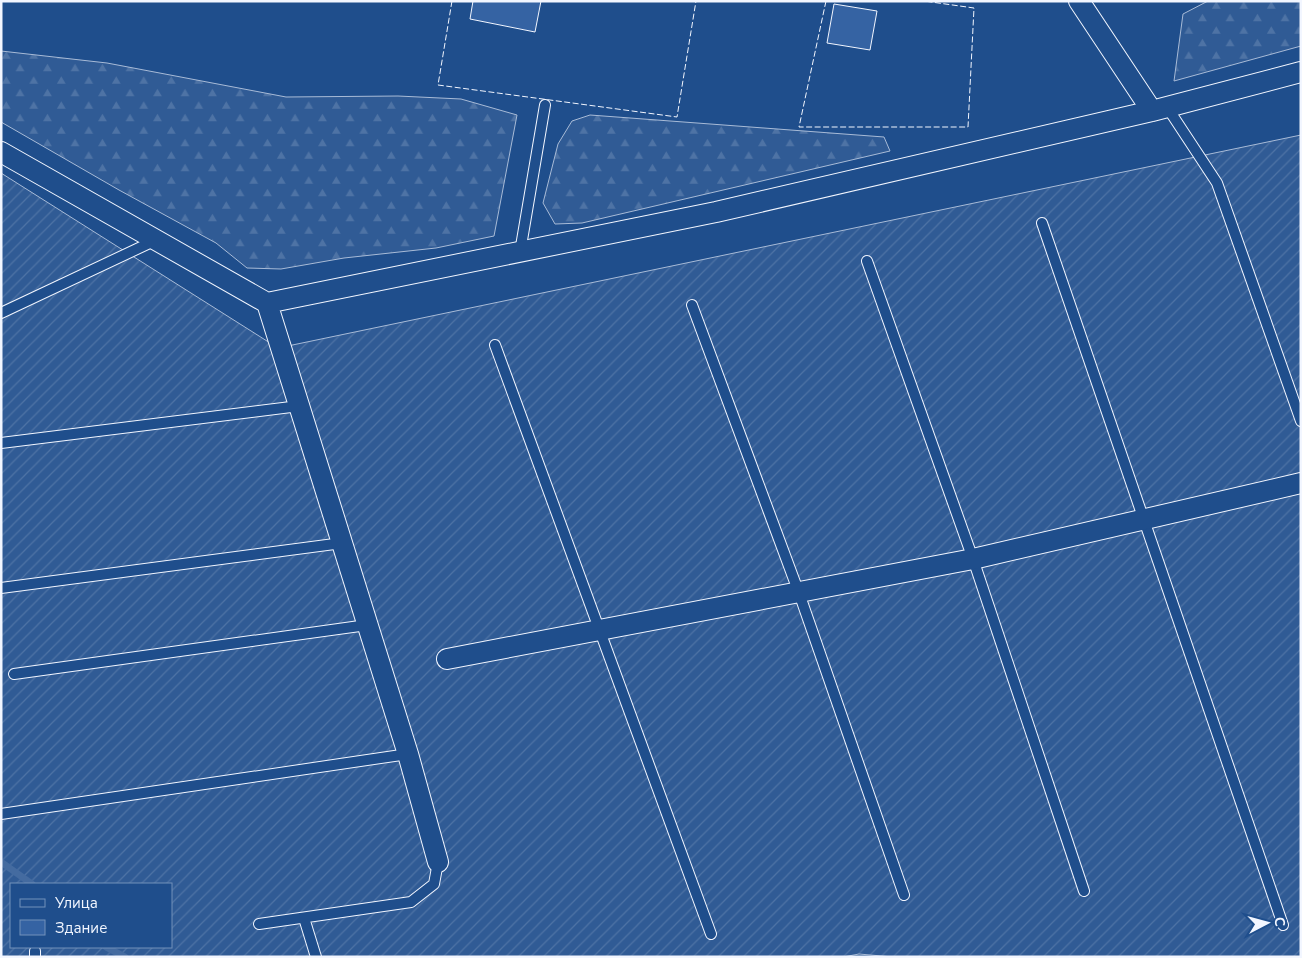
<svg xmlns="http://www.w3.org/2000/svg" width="1302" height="958" font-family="'Nunito Sans',sans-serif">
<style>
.forest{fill:url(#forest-firs);stroke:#a8bbd7}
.garden{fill:url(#garden-furrows);stroke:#a8bbd7;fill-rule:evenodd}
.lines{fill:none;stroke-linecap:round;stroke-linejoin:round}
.stream{stroke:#446ba0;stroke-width:7}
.building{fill:#3563a3;stroke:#f2f6ff}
.lane-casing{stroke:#f2f6ff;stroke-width:12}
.street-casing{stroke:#f2f6ff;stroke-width:22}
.lane{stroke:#1f4e8c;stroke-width:10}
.street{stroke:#1f4e8c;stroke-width:20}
.fence{stroke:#f2f6ff;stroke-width:1;stroke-dasharray:6 2.5;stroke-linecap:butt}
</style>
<defs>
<pattern id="forest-firs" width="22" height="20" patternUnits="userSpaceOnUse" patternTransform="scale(1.25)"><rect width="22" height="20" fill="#305b95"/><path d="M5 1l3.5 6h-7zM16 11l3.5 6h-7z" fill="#4e73a5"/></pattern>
<pattern id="garden-furrows" width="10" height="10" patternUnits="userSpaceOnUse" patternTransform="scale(1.25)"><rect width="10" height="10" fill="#305b95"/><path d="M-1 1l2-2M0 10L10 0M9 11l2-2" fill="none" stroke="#4e73a5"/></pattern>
</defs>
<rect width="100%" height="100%" fill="#1f4e8c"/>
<path class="forest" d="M1208,1H1301V46L1174,81L1183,14Z
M1,51L107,63L286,97L398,96L461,99L517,115L494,236L436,248L344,258L281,269L247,268L216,243L119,190L1,122Z
M590,115L884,137L890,151L582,223L555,224L543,203L558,144L572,121Z"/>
<path class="garden" d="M1301,135V957H893L859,954L843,957H1V173L278,348ZM11,884H171V947H11Z"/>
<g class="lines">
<path class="stream" d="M1,862L32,884
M106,947L125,957"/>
</g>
<path class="building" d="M473,1H541L535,32L470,19Z
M834,4L877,11L870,50L827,43Z"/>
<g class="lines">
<g class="lane-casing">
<path id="lane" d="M1167,107L1217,183L1301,421
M1042,223L1283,925
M520,252L545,105
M867,261L973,559L1084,891
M692,305L799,593L904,895
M1,313L156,240
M495,345L711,934
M1,443L299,406
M1,588L342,543
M14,674L367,625
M1,814L408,754
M304,918L316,957
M259,924L411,902L434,884L438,862
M35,957V951"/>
</g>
<g class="street-casing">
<path id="street" d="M1079,1L1152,111
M1,152L267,303L716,212L1152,111L1301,72
M267,303L408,754L438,862
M447,659L973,559L1301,483"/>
</g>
<use href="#lane" class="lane"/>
<use href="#street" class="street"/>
<path class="fence" d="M452,1L438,85L677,117L696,1
M826,1L799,127H968L974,8L924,1"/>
</g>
<rect width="1302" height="958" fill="none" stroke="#f2f6ff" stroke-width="5"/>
<rect x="10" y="883" width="162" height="65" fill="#1f4e8c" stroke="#7391ba"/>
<rect x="20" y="899" width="25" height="8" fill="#1f4e8c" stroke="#7391ba"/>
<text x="55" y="908" font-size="15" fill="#f2f6ff">Улица</text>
<rect x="20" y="920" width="25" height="15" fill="#3563a3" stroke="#7391ba"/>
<text x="55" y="933" font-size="15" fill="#f2f6ff">Здание</text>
<g transform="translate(1267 923) rotate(84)" stroke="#1f4e8c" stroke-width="4" paint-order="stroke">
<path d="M0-4L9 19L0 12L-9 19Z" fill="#f2f6ff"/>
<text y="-8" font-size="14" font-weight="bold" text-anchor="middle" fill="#f2f6ff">С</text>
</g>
</svg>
